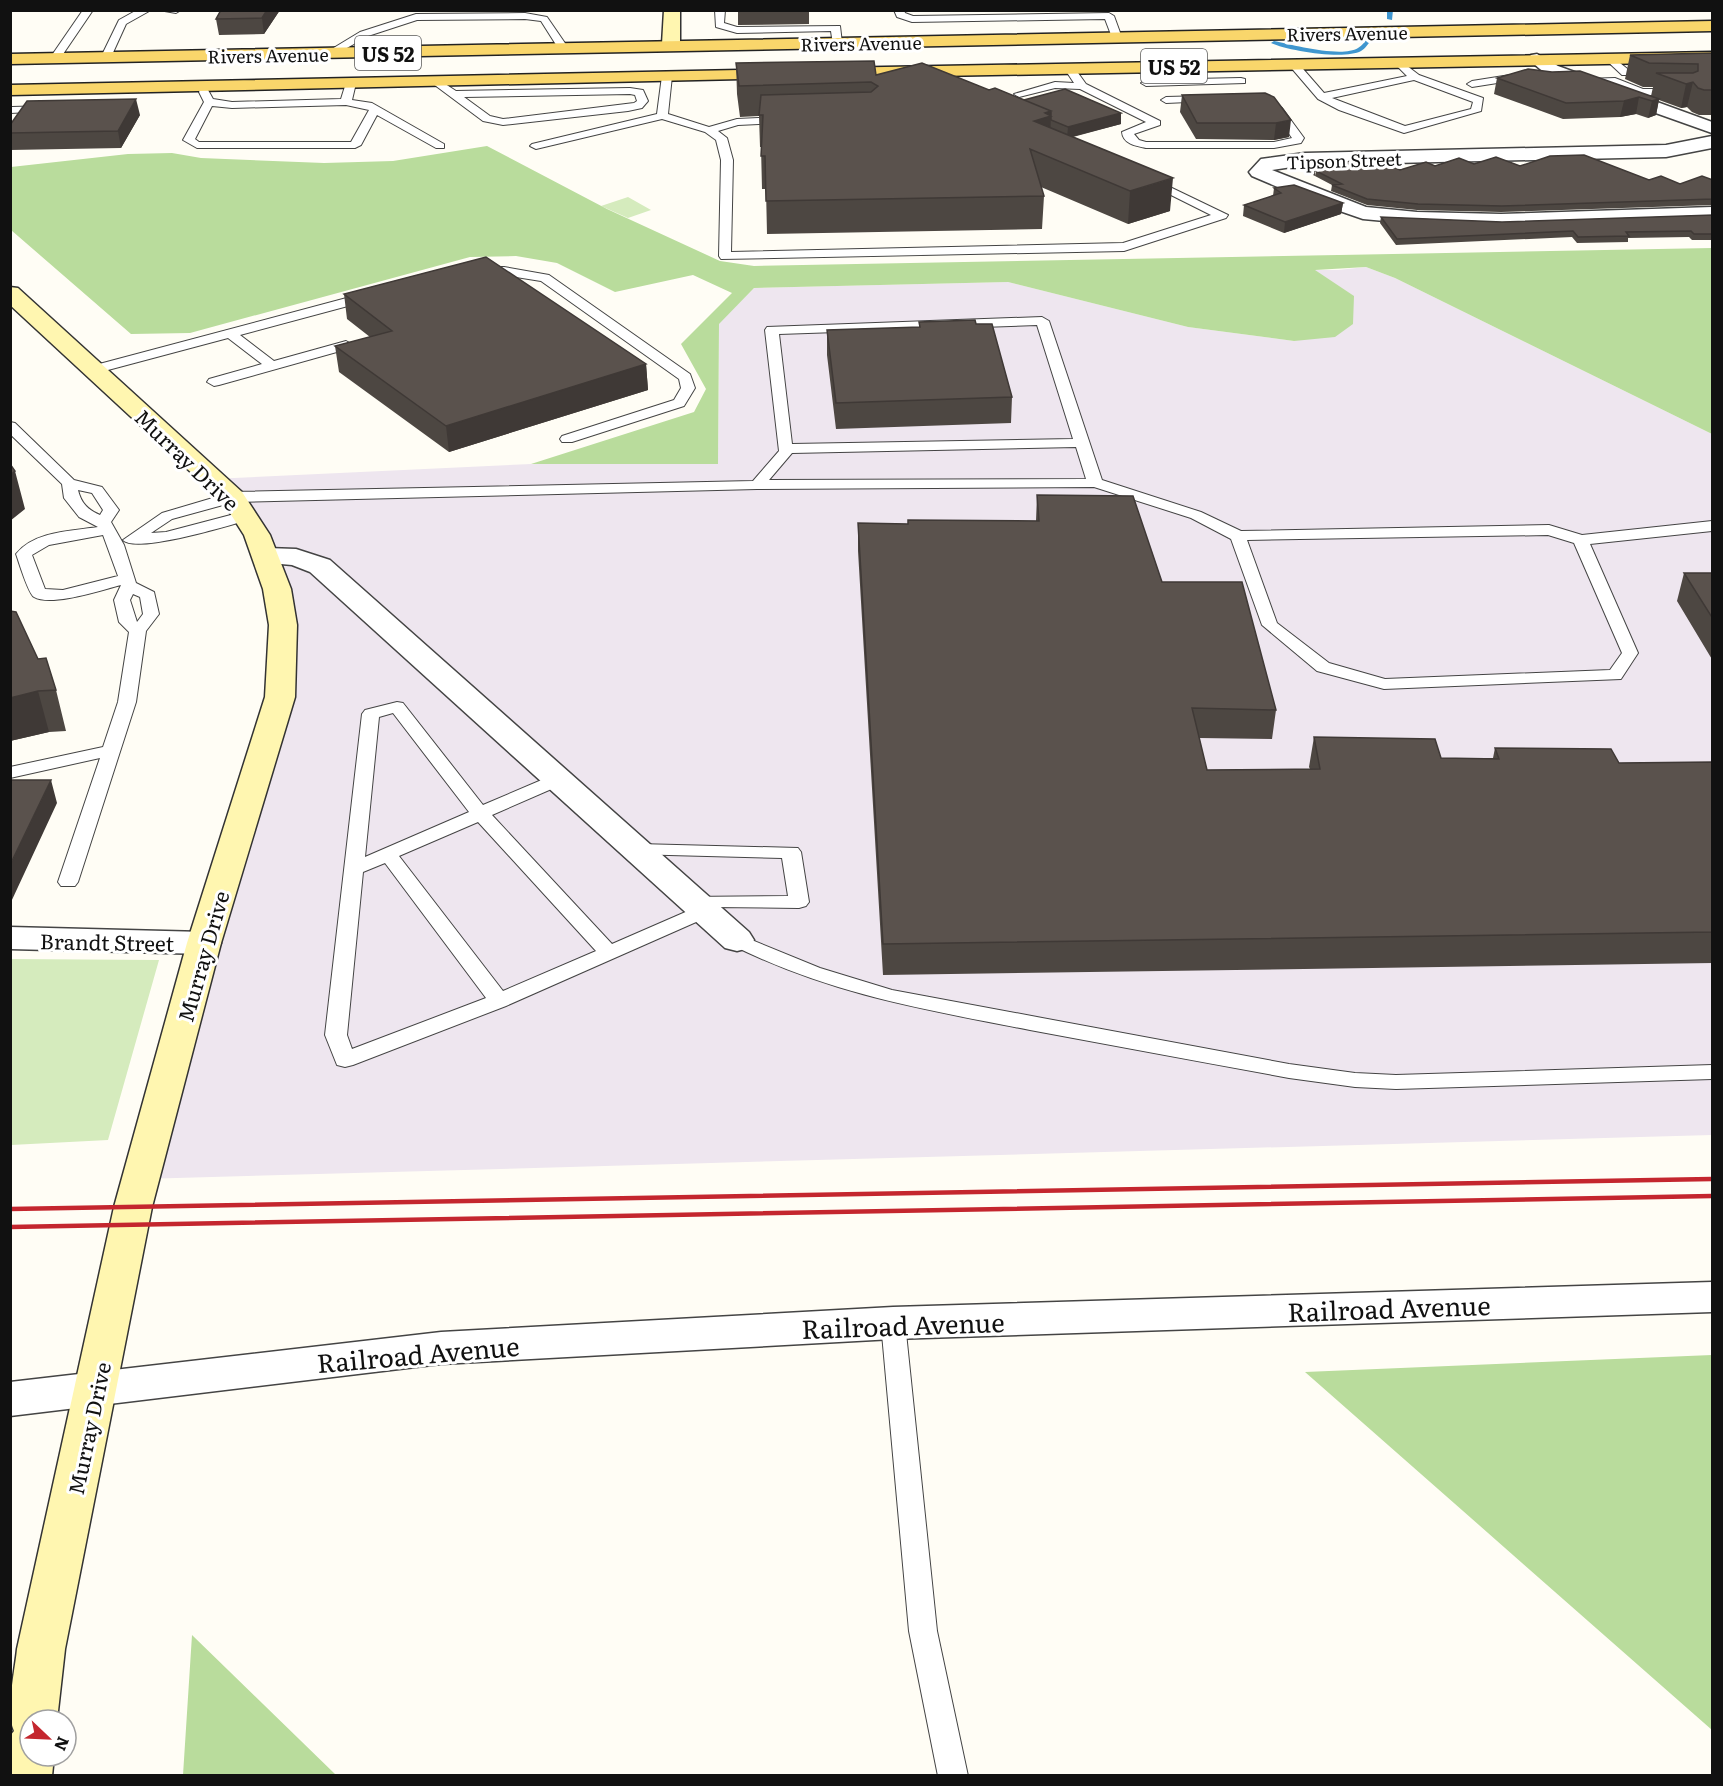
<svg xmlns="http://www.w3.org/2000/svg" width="1723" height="1786" font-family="Literata,serif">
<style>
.industrial{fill:#eee6ef}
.green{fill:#d5ebbd}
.forest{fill:#b9dc9c}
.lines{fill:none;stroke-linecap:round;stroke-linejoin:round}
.stream{fill:#3f96cf;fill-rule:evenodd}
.lane-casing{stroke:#444;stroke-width:2}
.street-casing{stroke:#444;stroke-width:3}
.secondary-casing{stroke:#333;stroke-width:3}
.primary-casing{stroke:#222;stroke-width:3}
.lane{fill:#fff;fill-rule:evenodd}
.street{fill:#fff;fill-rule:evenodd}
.secondary{fill:#fff6b0;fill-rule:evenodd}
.primary{fill:#f9d66b;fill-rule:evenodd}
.rail{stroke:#c4262e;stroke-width:4.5}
.wall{fill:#4d4742}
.shaded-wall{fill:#3f3936}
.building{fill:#5a524d;stroke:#3f3936;stroke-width:1.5}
.labels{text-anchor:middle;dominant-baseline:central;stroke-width:6;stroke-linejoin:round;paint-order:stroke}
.far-street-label{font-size:18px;fill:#111;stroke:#fff}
.shield{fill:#fff;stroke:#585858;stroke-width:1.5}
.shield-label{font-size:20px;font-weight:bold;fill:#111}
.street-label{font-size:21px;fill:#111;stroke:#fff}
.near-street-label{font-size:26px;fill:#111;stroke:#fff}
</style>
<rect width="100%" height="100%" fill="#fffdf5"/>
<path class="industrial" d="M1366,267L1395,278L1712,434V1135L141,1179L280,697L277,589L212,479L531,464H718L719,323L754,288L1008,282L1188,327L1294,341L1314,270H1338Z"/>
<path class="green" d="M628,197L651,210L628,218L601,206Z
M10,959L159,960L108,1140L11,1145Z"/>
<path class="forest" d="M487,146L607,209L720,261L754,266L1712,248V434L1395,278L1366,267L1315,270L1354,296L1353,324L1335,337L1294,341L1188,327L1008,282L754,288L719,324L718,464H531L694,412L706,389L681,344L732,293L693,275L615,292L557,263L516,256L470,257L190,333L131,334L11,230V167L128,154L172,153L201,158L324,163L393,161Z
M1712,1355V1730L1305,1372Z
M192,1635L336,1775H183Z"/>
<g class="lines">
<path class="stream" d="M1387,10H1393L1392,20L1387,19Z
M1368,38L1371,40C1368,44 1365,49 1361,51C1345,60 1288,51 1271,43L1274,41C1293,45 1342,58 1358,48C1362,46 1365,41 1368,38Z"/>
<g class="lane-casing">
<path id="lane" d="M83,10H93L59,60H51L50,58Z
M137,10H151L126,24L111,57L102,59L101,57L119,20Z
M159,10H181L176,13Z
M715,10H725L724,23L737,27L840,26L842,43L833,45L831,31L737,33L716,27Z
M894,10H904L905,13L913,16L1109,13L1114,16L1122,38L1113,40L1105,19L912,22L897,17Z
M525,13L547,17L569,49L568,51H560L541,21L525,19L417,20L368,36L331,57L322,55L360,32L416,14Z
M1610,55L1630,71V75H1622L1606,60L1605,58Z
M1398,59L1419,75L1483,98L1481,111L1404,133L1339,110L1318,99L1288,64L1297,62L1324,93L1407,76L1393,62ZM1414,80L1473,102L1471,109L1405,126L1332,98Z
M1069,65L1073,66L1086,84L1160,121V125L1134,134L1139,140L1146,142H1274L1292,138L1274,112L1268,107L1273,104L1282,108L1304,138L1301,143L1274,148H1146C1136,146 1123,144 1122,132L1146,122L1080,89L1055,88L1019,97L1014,94L1055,82L1074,83L1064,68Z
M667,73L672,76L668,114L709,127L737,119L783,117L788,120L783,123L738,125L718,131L727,138L733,160L731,252L1123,243L1211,215L1143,181L1141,179L1147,176L1228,215L1226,218L1124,251L721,259L719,256L721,160L716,140L705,132L662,119L536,149L530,146L532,144L657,114L662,76Z
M1510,75L1526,80L1521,83L1510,81L1472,87L1467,84L1472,81Z
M436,78L456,91L630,88L643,90L648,101L642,108L628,111L503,125L483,121L432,83V79ZM630,94L635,95L637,101L634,103L503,119L490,116L464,97Z
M1241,78L1245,79V83L1146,86L1141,83L1146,80Z
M1615,78L1643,89H1678L1683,92L1678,95H1641L1614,84L1584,85L1579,82L1584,79Z
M351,80L356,83L352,100L372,103L444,144V148H436L377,115L361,145L355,148H197L183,140L204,102L199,92L200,90H208L213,99L232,102L341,99L346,83ZM346,105L369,110L351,142H199L195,139L212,106L232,108Z
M1206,96L1211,99L1210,101L1166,103L1161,100L1166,97Z
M48,106L52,107V111L10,113L12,107Z
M482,267H504L549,275L690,374L695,388L684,406L572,442H562L560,439L562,436L674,400L681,388L679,379L541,281L504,275L478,274L476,271Z
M369,292L375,296L374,299L240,335L274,361L346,341L353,345L351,348L219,385L214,386L207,382L209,379L262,364L228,338L93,374L86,370L88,367Z
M1042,317L1049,321L1102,480L1201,512L1241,531L1549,525L1582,535L1712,521V531L1590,544L1638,653L1621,679L1384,689L1317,671L1262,625L1231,539L1191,518L1094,487L757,489L234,502L172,519L151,533L166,532L246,511L251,513L254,516L251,519C231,525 136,554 123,540L162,513L233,492L753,481L779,451L765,330L767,327ZM1037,325L1073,439L792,444L779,334ZM1076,447L1086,479L769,480L792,453ZM1548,535L1574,543L1622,653L1610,670L1385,679L1329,663L1277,623L1247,540Z
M10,422L15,423L74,480L102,487L119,510L111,522L124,545L136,583L154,592L159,614L146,631L136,702L78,882L75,886H61L58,882L100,758L10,778V767L103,747L118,702L129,632L119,622L114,600L121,585C102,590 51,607 34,597C28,593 19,562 16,554C34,531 72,531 98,527L79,517L64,498L62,484L10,434ZM78,490L92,493L103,510L100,515C88,510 81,503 78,490ZM103,535L118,576L63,590L45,589L32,555L49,545ZM133,594L140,597L143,614L137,622L130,600Z
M397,702L403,703L483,805L551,776H563L566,780L563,784L492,815L612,944L697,907L687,905L684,901L687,897L788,896L782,858L631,854L628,850L631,846L638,844L798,848L801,852L809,902L806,906L799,908L712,907L715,911L712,915L506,1006L353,1065L345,1067L337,1065L325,1035L362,714L365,710ZM393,713L469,812L365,857L379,717ZM478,822L596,951L503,991L399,856ZM385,863L486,998L352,1049L347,1035L363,872Z
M737,934L820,968L892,990L1289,1064L1355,1073L1396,1075L1712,1065V1079L1396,1089L1355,1087L1289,1078C1203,1062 1116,1046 1030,1030C922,1009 829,994 730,944L727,940L730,936Z
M893,1314L902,1316L905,1323L937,1631L968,1776H938L909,1631L881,1323L884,1316Z"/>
</g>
<g class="street-casing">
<path id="street" d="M1537,54L1558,66L1712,122V133L1546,74L1528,59L1531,55Z
M1712,136V148L1666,157L1305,165L1272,170L1366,207L1417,212L1501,214L1712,207V219L1501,226L1417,224L1363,219L1308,200L1252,176L1249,172L1261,159L1305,153L1666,145Z
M267,548L296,549L330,560L749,932L754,940L749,948L737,951L725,948L310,572L292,565L258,562L254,556L258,550Z
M10,927L204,932L216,935L221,943L216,951L204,954L10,949Z
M1712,1282V1312L893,1339L441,1364L10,1416V1382L441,1332L893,1307Z"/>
</g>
<g class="secondary-casing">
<path id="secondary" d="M664,10H680V44L677,48H665L662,44Z
M10,287L18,288L242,492L270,535L291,589L297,625L295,697L221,943L152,1207L65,1649L57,1720H30V1756H54L52,1776H10V1736L14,1731C5,1711 15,1671 17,1649L114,1207L187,943L265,697L269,625L263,589L244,535L223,502L10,305Z"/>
</g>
<g class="primary-casing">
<path id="primary" d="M1712,21V31L10,64V54Z
M1712,52V62L831,78L825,77L822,73L825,69L831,68Z
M783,69L789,70L792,74L789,78L10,95V85Z"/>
</g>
<use href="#lane" class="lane"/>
<use href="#street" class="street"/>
<use href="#secondary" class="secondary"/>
<use href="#primary" class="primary"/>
<path class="rail" d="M10,1209L1712,1179
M10,1227L1712,1196"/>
</g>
<path class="wall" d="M221,10H280L264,34L219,35L216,19Z
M738,10H809V24L738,25Z
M1713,53V115H1699L1692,112L1687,107L1681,108L1659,100L1656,115L1648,118L1636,114L1620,117L1563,119L1494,94L1497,78L1651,96L1653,87H1643L1625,79L1630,55Z
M736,63L876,75L989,90L1024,100L1121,124L1073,137L1170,211L1128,224L1041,187L1044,196L1042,229L767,234L766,189H762L761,147H760L759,116L740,117L737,94Z
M1265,93L1289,137L1274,140L1196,139L1180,112L1182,95Z
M140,115L121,148L10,150V125Z
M1300,162L1315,170V176L1299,168Z
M1474,164L1520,166L1649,180L1680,184L1713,180V205L1501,212L1417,210L1367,205L1331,191L1332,185L1315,176L1316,171L1400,170L1435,166Z
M1274,188L1343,203L1341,214L1284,233L1243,216L1244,205L1273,196Z
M1713,215V240H1692L1689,237L1628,238V242L1577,243L1572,237L1396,245L1380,223L1381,217L1502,222Z
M344,294L646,364L648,390L449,452L339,372L335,346L370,337L347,319Z
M919,322L976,324L1012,397L1011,423L836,429L827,355V330L919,327Z
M1037,495L1162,582L1276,710L1272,739L1199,738L1207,770L1310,769L1309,767L1314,737L1441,758H1493L1495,748L1619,763L1713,762V963L883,975L858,551V523L908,524L1036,521Z
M1684,573H1713V661L1677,601Z
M10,611L56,690L66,731L49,732L10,741Z"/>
<path class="shaded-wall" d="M267,10H280L264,34L262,18Z
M1693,82L1687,107L1681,108L1686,84Z
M1639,97L1636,114L1620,117L1624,101Z
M136,99L140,115L121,148L118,131Z
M1659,99L1656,115L1648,118L1652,101Z
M1051,111L1050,147L1034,121L1045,113Z
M1121,113V124L1067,138L1068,127Z
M1291,120L1289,137L1274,140L1276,123Z
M1173,178L1170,211L1128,224L1130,191Z
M1343,203L1341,214L1284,233L1285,222Z
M646,364L648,390L449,452L446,426Z
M15,471L25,509L10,521V475Z
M38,691L49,732L10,741V698Z
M51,780L57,803L11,902L10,898V865Z"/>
<path class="building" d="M221,10H267L262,18L216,19Z
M1713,53V90H1704L1698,88L1693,82L1686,84L1656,73H1693L1698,71V64L1649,63L1630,55Z
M874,61L876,75L922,63L989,90L995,88L1051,111L1045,113L1051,116L1034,121L1173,178L1130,191L1030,149L1044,196L766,201L765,156H761L763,115H759L761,95L871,92L878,86L871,82L739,86L736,63Z
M1528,69L1552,72L1580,71L1659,99L1652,101L1639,97L1624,101L1566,103L1497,78Z
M1065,89L1121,113L1068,127L1051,120V111L1024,100Z
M1265,93L1274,97L1291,120L1276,123H1197L1182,95Z
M136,99L118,131L10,133V125L27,101Z
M1584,155L1649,180L1661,176L1680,184L1702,176L1713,180V199L1502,206L1418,204L1367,199L1332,185L1342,184L1316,171L1354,160H1377L1400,170L1426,162L1435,166L1459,158L1474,164L1496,157L1520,166L1550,156Z
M1309,161L1315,170L1300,162Z
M1294,185L1343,203L1285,222L1244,205L1281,193L1274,188Z
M1713,215V234H1694L1691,231L1626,232L1629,236L1578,237L1573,231L1397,239L1381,217L1502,222Z
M486,257L646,364L446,426L335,346L392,331L344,294Z
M975,320L976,324H992L1012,397L836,403L827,330L920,327L919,322Z
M10,464L15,471L10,475Z
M1037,495L1133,496L1162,582H1242L1276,710L1192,708L1207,770L1320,769L1314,737L1435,739L1441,758L1499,759L1495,748L1611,749L1619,763L1713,762V932L883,944L858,523L908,524V520L1039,521Z
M1684,573H1713V619Z
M10,611L16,612L38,659L46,658L56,690L38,691L10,698Z
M10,780H51L10,865Z"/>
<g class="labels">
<g class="far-street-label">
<text transform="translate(1347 33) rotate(-1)">Rivers Avenue</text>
<text transform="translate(861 43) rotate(-1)">Rivers Avenue</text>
<text transform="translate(268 55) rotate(-1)">Rivers Avenue</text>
<text transform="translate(1344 160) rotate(-2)">Tipson Street</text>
</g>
<g class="shield">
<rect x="355" y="36" width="66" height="34" rx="4.5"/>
<rect x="1141" y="49" width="66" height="34" rx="4.5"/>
</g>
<g class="shield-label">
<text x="388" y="53">US 52</text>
<text x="1174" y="66">US 52</text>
</g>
<g class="street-label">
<text transform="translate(188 459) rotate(44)">Murray Drive</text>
<text transform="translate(107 941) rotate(1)">Brandt Street</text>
<text transform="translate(202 956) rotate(-74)">Murray Drive</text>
<text transform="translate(88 1428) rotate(-78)">Murray Drive</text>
</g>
<g class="near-street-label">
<text transform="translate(1389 1307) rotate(-2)">Railroad Avenue</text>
<text transform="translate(903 1324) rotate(-2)">Railroad Avenue</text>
<text transform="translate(418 1353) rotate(-5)">Railroad Avenue</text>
</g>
</g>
<rect width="1723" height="1786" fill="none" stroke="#111111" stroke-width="24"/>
<g transform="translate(48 1738) rotate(113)"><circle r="28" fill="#ffffff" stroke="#a0a0a0" stroke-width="1.5"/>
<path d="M0-4.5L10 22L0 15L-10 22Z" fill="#c4262e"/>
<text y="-9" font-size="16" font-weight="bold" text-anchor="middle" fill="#111111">N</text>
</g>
</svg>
